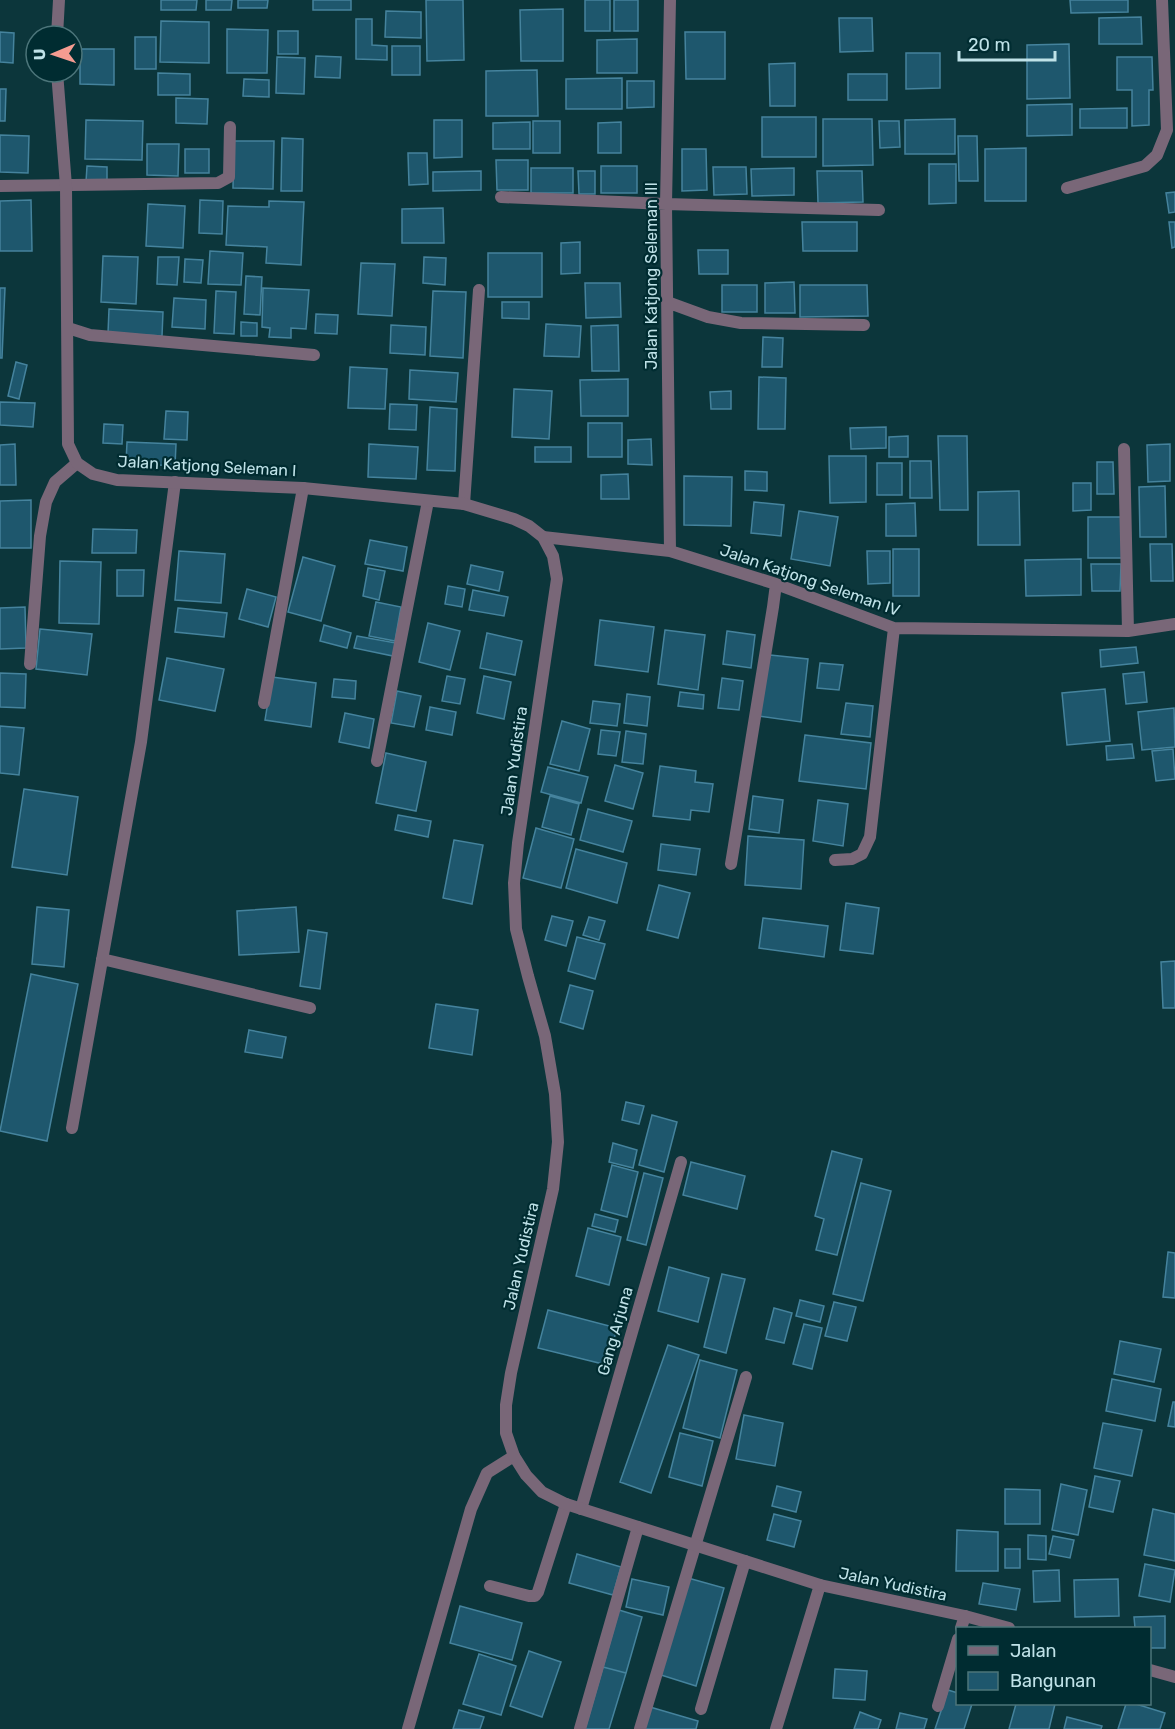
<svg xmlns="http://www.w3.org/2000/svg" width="1175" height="1729" font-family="Rubik,sans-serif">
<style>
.building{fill:#1e576d;stroke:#45839d;stroke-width:1.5}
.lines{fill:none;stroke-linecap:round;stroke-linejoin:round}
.service{stroke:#796778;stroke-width:12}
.minor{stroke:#796778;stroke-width:12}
.tertiary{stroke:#796778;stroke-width:12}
.labels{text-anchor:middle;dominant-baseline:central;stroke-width:4.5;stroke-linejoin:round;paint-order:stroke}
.street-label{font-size:16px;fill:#bfe2e8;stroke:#002c31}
</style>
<rect width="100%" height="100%" fill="#0c363b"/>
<path class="building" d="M161,0H197L196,10H161Z
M206,0H232L231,10H206Z
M238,0H268L267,8H238Z
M313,0H351V10H313Z
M426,0H463L464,60L427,61Z
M585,0H610V31H585Z
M614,0H638V31H614Z
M1070,0H1128V12L1071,13Z
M563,9V61H521L520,10Z
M386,11L421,12V38L385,37Z
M1141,17L1142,44H1099V18Z
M839,18H872L873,51L840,52Z
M356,19H372V45L387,46V60L356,59Z
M161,21L209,22V63L160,62Z
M227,29L268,30L267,73H227Z
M278,31H298V54H278Z
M0,32L14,33L13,63L0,62Z
M685,32H725V79H686Z
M135,37H156V69H135Z
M637,39V73H597V40Z
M1069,44L1070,98L1027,99V45Z
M392,46H420V75H392Z
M80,49H114V85L80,84Z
M906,53H940V88L906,89Z
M316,56L341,57L340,78L315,77Z
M277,57L305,58L304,94L276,93Z
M1117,57H1152L1153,90H1149V125L1132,126V90H1117Z
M795,63V106H770L769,64Z
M537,70L538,116H486V71Z
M158,73L190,74V95H158Z
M848,74H887V100H848Z
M622,78V109H566V79Z
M244,79L269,80V97L243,96Z
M627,81H654V107L627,108Z
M0,89H6L5,121H0Z
M176,98L208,99L207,124L176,123Z
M1072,104V135L1027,136V105Z
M1127,108V128H1080V109Z
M762,117H816V157H762Z
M823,119H872L873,165L823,166Z
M955,119V154H905V120Z
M86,120L143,121L142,160L85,159Z
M434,120H462V157L434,158Z
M533,121H560V153H533Z
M879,121H899L900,147L880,148Z
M530,122V149H493V123Z
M621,122V153H598V123Z
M0,135L29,136L28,173L0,172Z
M958,136H977L978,181H959Z
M282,138L303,139L302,191H281Z
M234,141H274L273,189L233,188Z
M147,144H179L178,176L147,175Z
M1026,148V201H985V149Z
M185,149H209V173H185Z
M682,149H706L707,190L682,191Z
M408,153H427L428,184L409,185Z
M496,160H528V190H497Z
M929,164H956V203L929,204Z
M87,166L107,167V182H86Z
M601,166H637V193H601Z
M713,167H746L747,194L714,195Z
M531,168H573V193H531Z
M794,168V195L752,196L751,169Z
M481,171V190L433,191V172Z
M578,171H595V194H579Z
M817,171H862L863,202L818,203Z
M1175,192V212L1169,213L1166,193Z
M31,200L32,251H0V201Z
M200,200L223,201L222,234L199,233Z
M269,201L304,202L301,265L266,263L267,247L226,245L228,206L269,207Z
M148,204L185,206L183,248L146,246Z
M443,208L444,243H402V209Z
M802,222H857V251H803Z
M1169,222H1175V247L1172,248Z
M580,242V273L561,274V243Z
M698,250H728V274H699Z
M210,251L243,253L241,285L208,284Z
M488,253H542V297H488Z
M103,256L138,257L136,304L101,302Z
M158,257H179L177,285L157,284Z
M424,257L446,258L445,285L423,283Z
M185,259L203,260L201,283L184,282Z
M361,263L395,264L392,316L358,314Z
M246,276L262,277L260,315L244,314Z
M794,282L795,313H765V283Z
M585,283H620L621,317L586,318Z
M722,285H757V312H722Z
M800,285H867L868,316L800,317Z
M0,288H5L2,358H0Z
M263,288L309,290L306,329L291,328V338L269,337L270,328L262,327Z
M216,291L236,292L234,334L214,333Z
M433,291L466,292L463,358L430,356Z
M174,298L206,300L205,329L172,327Z
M502,302H529V319L502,318Z
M109,309L163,312L162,336L108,333Z
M316,314L338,315L337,334L315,333Z
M241,322L257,323V336H241Z
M546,324L581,326L579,357L544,356Z
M391,325L426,327L425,355L390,353Z
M618,325L619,371H592L591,326Z
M763,337L783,338L782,367H762Z
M16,362L27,365L19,399L8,396Z
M350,367L387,369L385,409L348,408Z
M410,370L458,373L456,402L409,399Z
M759,377L786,378L785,429H758Z
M628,379V416H581L580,380Z
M514,389L552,391L549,439L512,437Z
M731,391V409H711L710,392Z
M0,402L35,403L33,427L0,425Z
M390,404L417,405L416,430L389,429Z
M430,407L457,409L455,471L427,470Z
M166,411L188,412L187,440L164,439Z
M588,423H622V457H588Z
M104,424L123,425L122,444L103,443Z
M886,427V448L851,449L850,428Z
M908,436V457H889V437Z
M938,436H967L968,510H940Z
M651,439L652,465L628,464V440Z
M127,442L176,444L175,466L126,463Z
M15,444L16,485H0V445Z
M369,444L418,447L416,479L368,477Z
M1170,444V481L1148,482L1147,445Z
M535,447H571V462H535Z
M829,456H866V502L830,503Z
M910,461H931L932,498H910Z
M1097,462H1113L1114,494H1097Z
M877,463H902V495H877Z
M745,471L767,472V491L745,490Z
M628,474L629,499H601V475Z
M684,476L732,477L731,526L684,525Z
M1073,483H1091V510L1073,511Z
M1165,486L1166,537H1140L1139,487Z
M1019,491L1020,545H978V492Z
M31,500V548H0V501Z
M754,502L784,505L781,536L751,533Z
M915,503L916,536H886V504Z
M799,511L838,517L830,566L791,559Z
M1088,517H1125L1126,558H1088Z
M93,529L137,530L136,553H92Z
M370,540L407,547L403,571L365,564Z
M1150,544H1172L1173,581H1151Z
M893,549H919V596H893Z
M179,551L225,554L221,603L175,600Z
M867,551H890V583L868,584Z
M303,557L335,566L321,621L288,612Z
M1081,559V595L1026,596L1025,560Z
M60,561L101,562L99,624L59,623Z
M1091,564H1121L1120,591H1092Z
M471,565L503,572L499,591L467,584Z
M368,568L385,571L379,600L363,596Z
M117,570H144L143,596H117Z
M448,586L465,589L462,607L445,604Z
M247,589L276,597L268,627L239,619Z
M473,590L508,597L504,616L469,610Z
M376,602L401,607L395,641L369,636Z
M25,607L26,648L0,649V608Z
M178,608L227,613L224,637L175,632Z
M600,620L654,627L648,672L595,665Z
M428,623L460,631L450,670L419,662Z
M324,625L351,633L347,648L320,641Z
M40,629L92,634L87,675L36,669Z
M665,630L705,635L698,690L658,684Z
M727,631L755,635L751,668L723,664Z
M487,633L522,641L515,675L480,668Z
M357,636L396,643L393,656L354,648Z
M1136,647L1138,663L1101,667L1100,650Z
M770,655L808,659L801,722L758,716Z
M167,658L224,669L215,711L159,700Z
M820,663L843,665L839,690L817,688Z
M1144,672L1147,702L1126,704L1123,674Z
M0,673L26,674L25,708L0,707Z
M447,676L465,679L460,704L442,701Z
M484,676L511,682L504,719L477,713Z
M272,677L316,683L311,727L265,720Z
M722,678L743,681L739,710L718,708Z
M334,679L356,681L355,699L332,697Z
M1105,689L1110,741L1067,745L1062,693Z
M397,691L421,696L414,727L391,723Z
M680,692L704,695L703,709L678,706Z
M627,694L650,697L647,726L624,723Z
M593,701L620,704L617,726L590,723Z
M846,703L873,706L870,737L841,734Z
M430,707L456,712L452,735L426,730Z
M1174,708L1175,747L1142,750L1138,712Z
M345,713L374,719L369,748L339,742Z
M562,721L590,729L579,771L550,764Z
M0,726L24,728L19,775L0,773Z
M601,730L620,732L616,756L598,754Z
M626,731L646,734L643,764L622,762Z
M805,735L871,743L866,789L799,781Z
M1132,744L1134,758L1107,760L1106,746Z
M1173,749L1175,779L1156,781L1152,751Z
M386,753L426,762L416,811L376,803Z
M615,765L643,773L633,809L605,801Z
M660,766L696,771L695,782L713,784L709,812L691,810L690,820L653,816Z
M548,767L588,777L581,803L541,792Z
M24,789L78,797L67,875L12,867Z
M550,796L579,804L571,835L542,827Z
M753,796L783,800L779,833L749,829Z
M818,800L848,804L843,846L813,841Z
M588,809L632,821L623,852L580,840Z
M398,815L431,821L428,837L395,830Z
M536,828L574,839L561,888L523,878Z
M748,836L804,840L801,889L745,885Z
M454,840L483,845L472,904L443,898Z
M661,844L700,849L696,875L658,870Z
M576,849L627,863L617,903L566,888Z
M659,885L690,893L678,938L647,930Z
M846,903L879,908L873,954L840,950Z
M37,907L69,910L64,967L32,964Z
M296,907L299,952L239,955L237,911Z
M552,916L573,921L566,946L545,940Z
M589,917L605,921L599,940L583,935Z
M763,918L828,926L824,957L759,948Z
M308,930L327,933L320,989L300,986Z
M577,937L605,944L595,979L568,971Z
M1175,961V1008H1163L1161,962Z
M31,974L78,984L47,1141L0,1131Z
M570,985L593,991L583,1029L560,1022Z
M436,1004L478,1010L472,1055L429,1048Z
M249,1030L286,1037L282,1058L245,1052Z
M626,1102L644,1106L639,1124L622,1120Z
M652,1115L677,1122L664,1172L639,1165Z
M613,1143L637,1150L633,1168L609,1162Z
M832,1151L862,1159L837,1255L816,1250L824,1219L815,1216Z
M691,1162L745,1176L737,1209L683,1195Z
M612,1165L638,1172L627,1217L601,1210Z
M644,1173L663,1178L646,1245L627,1240Z
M861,1183L891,1191L863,1301L833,1294Z
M595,1214L618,1220L615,1232L592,1226Z
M588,1228L621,1237L609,1285L576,1276Z
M1168,1252L1175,1253V1298L1163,1297Z
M669,1267L709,1278L698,1322L658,1311Z
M722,1274L745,1279L726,1353L704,1347Z
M800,1300L824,1306L820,1322L796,1316Z
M834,1302L856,1307L847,1341L825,1336Z
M774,1308L792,1313L784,1343L766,1339Z
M548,1310L617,1328L607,1365L538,1348Z
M804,1324L822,1328L812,1369L793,1364Z
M1120,1341L1161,1349L1154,1382L1114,1374Z
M668,1345L699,1355L651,1493L620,1482Z
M700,1360L737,1370L720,1438L683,1428Z
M1112,1379L1161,1389L1155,1421L1106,1411Z
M1173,1402H1175V1427L1168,1426Z
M744,1415L783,1423L775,1466L736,1459Z
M1103,1423L1142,1430L1132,1476L1094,1468Z
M680,1433L713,1441L702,1486L669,1477Z
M1095,1476L1120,1481L1113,1512L1089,1507Z
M1061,1484L1087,1490L1078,1535L1052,1530Z
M777,1486L801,1492L796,1512L772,1506Z
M1005,1489L1040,1490V1524H1005Z
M1153,1509L1175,1514V1561L1144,1555Z
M774,1514L801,1521L794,1547L767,1540Z
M957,1530L998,1532V1571H956Z
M1028,1535L1046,1536V1560L1028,1559Z
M1053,1536L1074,1540L1070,1558L1049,1554Z
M1005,1549H1020V1568H1005Z
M577,1554L621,1567L613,1595L569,1583Z
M1145,1564L1175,1570L1170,1602L1139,1596Z
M1059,1570L1060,1601L1034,1602L1033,1571Z
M688,1578L724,1588L696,1686L661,1675Z
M632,1579L669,1587L663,1615L626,1607Z
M1118,1579L1119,1616L1075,1617L1074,1580Z
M983,1583L1020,1589L1016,1610L979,1604Z
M460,1606L522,1623L512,1660L450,1643Z
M619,1610L642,1617L626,1673L603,1667Z
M1165,1616V1648H1150V1628H1135L1134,1617Z
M529,1651L561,1662L542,1717L510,1706Z
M479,1654L516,1666L501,1715L463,1704Z
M603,1667L626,1673L609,1729H585Z
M835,1669L867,1671L865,1700L833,1698Z
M948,1690L958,1693V1704H972L964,1729H935Z
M1016,1704H1055L1049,1729H1009Z
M1126,1704H1136L1165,1713L1160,1729H1118Z
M650,1707L698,1721L696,1729H643Z
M459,1710L484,1717L480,1729H453Z
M860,1712L881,1720L878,1729H854Z
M900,1713L927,1719L924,1729H896Z
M1067,1717L1102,1726L1101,1729H1064Z"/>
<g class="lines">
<path class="service" d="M490,1586L529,1596H535L538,1592L566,1504
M701,1709L745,1561"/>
<path class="minor" d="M0,186L218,183L229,177L230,127
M1067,188L1145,166L1157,155L1167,130L1162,0
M501,197L666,204L879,210
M667,302L708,317L741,323L864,325
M68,328L90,335L314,355
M1124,449L1128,631
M464,504L479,290
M543,537L670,551L776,584L894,628L1128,631L1175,624
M670,551L666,204L670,0
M30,664L40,536L46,502L55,482L77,463
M264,703L303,488
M377,761L428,501
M835,860L852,859L862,854L870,837L894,628
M731,864L773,607L776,584
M102,959L310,1008
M72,1128L141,742L175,482
M581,1509L681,1162
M961,1628L965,1616
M938,1706L958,1639
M408,1729L471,1509L487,1473L514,1456
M580,1729L638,1527
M640,1729L746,1377
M776,1729L820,1585"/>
<path class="tertiary" d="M57,36L59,0
M57,72L66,186L68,444L77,463L93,474L117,480L303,488L464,504L514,519L529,526L543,537L553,556L557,579L518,843L514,883L516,929L528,976L545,1036L555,1094L558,1142L553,1189L511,1373L506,1405V1433L514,1456L526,1475L542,1492L566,1504L820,1585L965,1616L1009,1628
M1150,1670L1175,1677"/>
</g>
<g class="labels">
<g class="street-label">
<text transform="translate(651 276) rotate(-90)">Jalan Katjong Seleman III</text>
<text transform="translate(207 466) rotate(3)">Jalan Katjong Seleman I</text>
<text transform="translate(810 580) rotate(19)">Jalan Katjong Seleman IV</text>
<text transform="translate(514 761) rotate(-82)">Jalan Yudistira</text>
<text transform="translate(521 1256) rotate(-77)">Jalan Yudistira</text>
<text transform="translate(615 1331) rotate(-74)">Gang Arjuna</text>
<text transform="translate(893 1584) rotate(12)">Jalan Yudistira</text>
</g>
</g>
<rect x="956" y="1627" width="195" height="78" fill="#002c31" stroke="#4c757a" stroke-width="1.5"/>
<rect x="968" y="1646" width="30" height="9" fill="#796778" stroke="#4c757a" stroke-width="1.5"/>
<text x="1010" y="1657" font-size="18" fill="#bfe2e8">Jalan</text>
<rect x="968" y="1672" width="30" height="18" fill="#1e576d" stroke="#4c757a" stroke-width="1.5"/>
<text x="1010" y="1687" font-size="18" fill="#bfe2e8">Bangunan</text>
<g transform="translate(54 54) rotate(268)"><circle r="28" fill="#002c31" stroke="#4c757a" stroke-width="1.5"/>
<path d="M0-4.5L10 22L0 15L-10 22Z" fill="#f59c91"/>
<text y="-9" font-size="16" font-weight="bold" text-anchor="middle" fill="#bfe2e8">U</text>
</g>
<path d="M959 51v9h96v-9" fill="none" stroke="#bfe2e8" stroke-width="3"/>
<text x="968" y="51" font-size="18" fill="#bfe2e8" stroke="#002c31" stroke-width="4.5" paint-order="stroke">20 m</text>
</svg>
